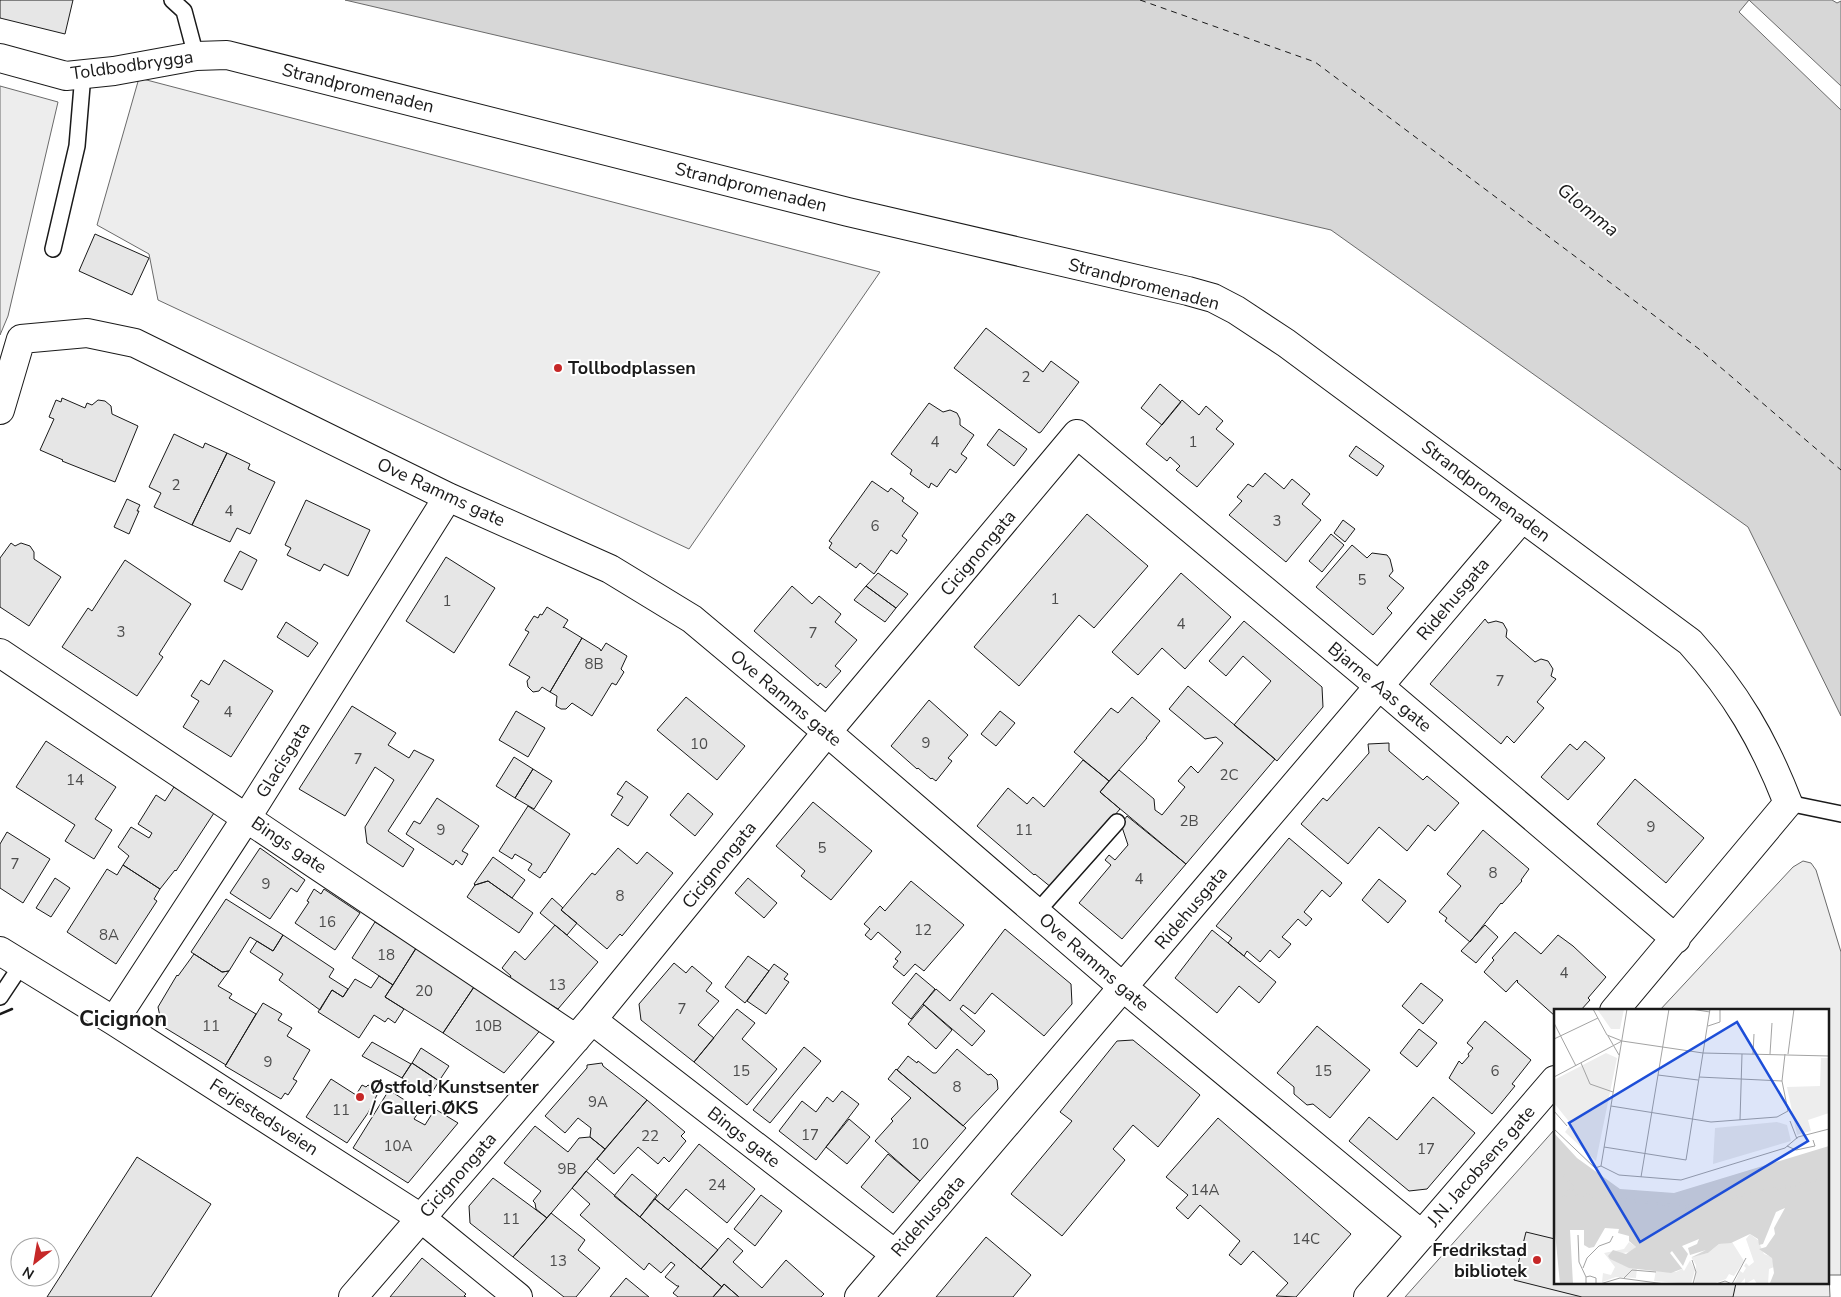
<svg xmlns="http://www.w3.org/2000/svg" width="1841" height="1297" font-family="'Nunito Sans',sans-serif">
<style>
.built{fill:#ededed;stroke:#6a6a6a}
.water{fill:#d7d7d7;stroke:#6a6a6a}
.pier{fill:#fff;stroke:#6a6a6a}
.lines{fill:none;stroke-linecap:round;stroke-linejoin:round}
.ferry{stroke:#1a1a1a;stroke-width:1;stroke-dasharray:6 5;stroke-linecap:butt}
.building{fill:#e6e6e6;stroke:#1a1a1a}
.service-casing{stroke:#1a1a1a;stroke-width:18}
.minor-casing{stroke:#1a1a1a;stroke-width:30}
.service{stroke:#fff;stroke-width:15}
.minor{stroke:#fff;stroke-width:28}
.wall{stroke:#1a1a1a;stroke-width:2.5}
.poi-dot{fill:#c62828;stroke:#fff;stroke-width:2}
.labels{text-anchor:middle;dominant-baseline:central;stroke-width:4;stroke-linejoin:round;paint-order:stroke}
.number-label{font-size:15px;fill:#4d4d4d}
.street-label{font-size:18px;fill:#1a1a1a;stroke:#fff}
.poi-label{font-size:18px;font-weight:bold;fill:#1a1a1a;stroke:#fff;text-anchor:start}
.water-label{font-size:19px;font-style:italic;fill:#1a1a1a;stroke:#fff}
.district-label{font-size:22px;font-weight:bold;fill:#1a1a1a;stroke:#fff}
.inset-river{fill:none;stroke:#d7d7d7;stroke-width:2.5}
.inset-road{fill:none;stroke:#a3a3a3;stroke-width:1}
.view{fill:#1d4ed8;fill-opacity:0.15;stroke:#1d4ed8;stroke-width:2.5}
.inset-edge{fill:none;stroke:#1a1a1a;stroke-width:2.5}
</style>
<rect width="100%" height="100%" fill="#fff"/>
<path class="built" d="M139,78L880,272L689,549L158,300L149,254L97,225Z
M0,86L58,102L8,316L0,335Z
M1803,861L1811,863L1816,870L1841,952V1275H1829L1830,1297H1405L1555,1129V1283H1827V1011H1659L1793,867Z"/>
<path class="water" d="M345,0H1832L1837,3L1841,1V716L1748,527L1331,230Z"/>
<path class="pier" d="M1749,0L1841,86V110L1739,12Z"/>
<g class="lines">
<path class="ferry" d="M1140,0L1315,62L1699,349L1841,470"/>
</g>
<path class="building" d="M0,0H73L65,34L0,18Z
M95,234L149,258L132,295L79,271Z
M986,328L1043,372L1051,361L1079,382L1041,432L1039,433L954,368Z
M1160,384L1181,402L1162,425L1141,408Z
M62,398L85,408L87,403L92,405L98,400L105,401L111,406L112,414L138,426L115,482L62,461L63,460L40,450L54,419L49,417L56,400L61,402Z
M1182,400L1199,415L1206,406L1223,421L1216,429L1234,444L1197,487L1176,470L1180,466L1170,457L1167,461L1146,444Z
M929,403L943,412L950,410L957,413L960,419V425L974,435L961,454L967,458L956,473L950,469L937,487L931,483L929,488L910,474L912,470L891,454Z
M999,429L1027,449L1014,466L987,445Z
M174,434L203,448L205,443L227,453L192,525L154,507L161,493L149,487Z
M1356,446L1384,466L1377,476L1349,456Z
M227,453L250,464L248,469L275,482L250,534L237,528L230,542L192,525Z
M1265,473L1284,489L1292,479L1310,494L1302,504L1321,520L1286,562L1229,515L1242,501L1237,497L1248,484L1253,487Z
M872,481L888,492L891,488L904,498L902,501L918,513L902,536L907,540L897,554L891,550L874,574L860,563L856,568L829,548L832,543L829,541Z
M127,499L140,505L137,511H139L129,534L114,527Z
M306,500L370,530L348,576L324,564L320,571L287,555L291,548L285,545Z
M1087,514L1148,566L1094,628L1079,615L1019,686L974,647Z
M1343,520L1355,529L1345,542L1334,533Z
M1331,534L1344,545L1322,572L1309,561Z
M11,543L15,546L21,543L30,546L34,552V559L61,577L29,626L0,607V558Z
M1352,545L1367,558L1372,553L1387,555L1390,559L1393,571L1389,576L1404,588L1387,608L1392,613L1373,635L1316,587Z
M240,551L257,560L242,590L224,581Z
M446,557L495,588L454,653L406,621Z
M125,560L191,604L159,654L163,657L137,696L62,647L88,608L92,611Z
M878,573L908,594L896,608L866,586Z
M1181,573L1231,617L1185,669L1162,648L1138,675L1112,652Z
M792,586L812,604L819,596L841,614L835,622L857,640L835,666L841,671L826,688L820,683L818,686L754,631Z
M866,586L896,608L885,622L854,600Z
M547,607L568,620L563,628L564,627L582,638L550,692L542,687L539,691L533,692L528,687L527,681L530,677L509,665L529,632L525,630L534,616L538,618L540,614L542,615Z
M1485,619L1488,623L1496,621L1503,623L1507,630L1506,637L1535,662L1541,659L1548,661L1553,669L1551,676L1556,679L1537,702L1544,708L1514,743L1507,736L1501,744L1430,684Z
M1244,621L1322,687L1323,707L1277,761L1234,725L1271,681L1243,656L1226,676L1209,661Z
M286,622L318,643L308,657L277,637Z
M582,638L600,649L601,651L606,643L627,656L621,669L624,672L616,685L612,683L592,716L572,703L566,709H561L556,706L557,696L550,692Z
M224,660L273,691L231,757L183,727L199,701L191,696L201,680L209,685Z
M1188,686L1275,759L1186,864L1100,792L1119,770L1154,799L1155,810L1162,815L1185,787L1178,781L1191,766L1198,773L1223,743L1216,737L1205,739L1169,709Z
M686,697L745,746L717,780L657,730Z
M1132,697L1160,721L1146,738H1147L1109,781L1074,752L1111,708L1118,713Z
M929,700L968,735L948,758L952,761L936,781L932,778L931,779L918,768L917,769L891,746Z
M352,706L396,733L388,745L409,758L414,750L434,760L388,831L414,849L403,867L367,843L365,827L394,780L375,767L345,816L299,789Z
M516,711L545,728L528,757L499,740Z
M1000,711L1015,723L996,746L981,734Z
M46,741L116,787L95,819L112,830L94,859L65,841L75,825L16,787Z
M1585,741L1605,758L1568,800L1541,777L1570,744L1577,750Z
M1389,743V751L1423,780L1427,776L1459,803L1435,831L1428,825L1407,851L1379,827L1348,864L1301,824L1323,798L1327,801L1369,753L1368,744Z
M514,757L533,769L515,798L496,786Z
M1083,760L1109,781L1100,792L1120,809L1052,888L1035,874L1034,875L977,826L1008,788L1027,804L1033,797L1044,807Z
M533,769L552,781L534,809L515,798Z
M1635,779L1704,838L1666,883L1597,824Z
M626,781L648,797L628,826L611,815L623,797L617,794Z
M174,787L214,813L176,871L175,870L160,889L123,865L129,856L118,847L131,827L149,838L152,833L138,824L156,795L165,801Z
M688,793L713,814L695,836L670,815Z
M437,798L479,826L462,851L468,854L462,865L456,860L453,865L406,834L414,821L420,824Z
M813,802L872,851L831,900L801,876L805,871L776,846Z
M528,806L570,834L545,873L544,872L540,878L528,870L532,864L515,854L512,859L499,851Z
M1127,816L1186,864L1122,939L1079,903L1111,865L1105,860L1109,855L1115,860L1128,845L1121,824Z
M1483,830L1529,869L1521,880L1522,881L1502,904L1501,903L1470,942L1445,921L1447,918L1439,912L1461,886L1447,874Z
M7,832L50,859L23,903L0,888V844Z
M1289,838L1342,883L1330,897L1322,890L1304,912L1312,919L1306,926L1298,919L1282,937L1291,944L1279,958L1270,950L1260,962L1247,951L1244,956L1228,943L1232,938L1216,926Z
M260,848L305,880L297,892L291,888L270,919L230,893Z
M618,848L637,864L647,852L673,873L622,936L620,934L607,949L561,910L592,873L595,875Z
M493,857L525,880L512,898L488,881L475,885L474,884Z
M123,865L160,889L154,899L157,901L116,964L67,932L107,869L117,875Z
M55,878L70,888L51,917L36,908Z
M748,878L777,903L764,918L735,893Z
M1379,879L1406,901L1388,923L1362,900Z
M488,881L533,913L519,933L467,897L475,885Z
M911,881L964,925L924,971L915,964L904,976L893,967L898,961L895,959L901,952L878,932L871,940L865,935L870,929L864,924L880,906L885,911Z
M314,889L321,894L324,889L360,913L335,950L295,923L309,902L307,901Z
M552,898L563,908L561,910L577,923L567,935L540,913Z
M226,899L283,935L273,951L250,937L229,971L222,972L191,952Z
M375,922L416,948L393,985L352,958Z
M555,925L598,962L558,1009L509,979L511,976L502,968L515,951L525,960Z
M1485,925L1498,937L1476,963L1461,951Z
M1005,929L1071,984L1072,1004L1044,1036L992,993L975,1014L963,1005L960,1009L985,1031L972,1046L923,1004L936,989L950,1001Z
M1212,930L1276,982L1259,1003L1239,986L1217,1013L1175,978Z
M1515,932L1541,954L1558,935L1573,946L1606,977L1588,998L1590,1000L1580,1011H1555V1016L1517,982L1518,981L1517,980L1506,992L1484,972L1494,960L1492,958Z
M283,935L334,969L329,977L348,989L343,997L332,990L320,1010L279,980L283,974L250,952L257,941L273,951Z
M417,947L476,984L443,1033L385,997Z
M194,954L222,972L229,971L218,986L232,994L229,998L256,1014L226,1065L162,1026L158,1007L177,975L178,976Z
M748,956L769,971L745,1003L725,987Z
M674,963L686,973L692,966L712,983L706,991L719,1001L698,1025L714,1038L694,1062L641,1020L639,1004Z
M774,964L788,974L784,979L789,982L766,1014L747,1001Z
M916,973L935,989L911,1019L892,1003Z
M379,976L393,985L385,997L404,1009L395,1023L388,1018L385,1022L374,1015L359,1038L318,1012L332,990L343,997L355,979L371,988Z
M1421,983L1443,1000L1423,1024L1402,1006Z
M476,984L543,1027L504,1073L443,1033Z
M263,1003L282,1014L278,1020L292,1028L287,1036L310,1050L293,1079L297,1081L288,1095L285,1093L281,1099L225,1066Z
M924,1005L952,1030L936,1049L908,1024Z
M737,1009L755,1023L742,1039L777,1069L747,1105L694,1062Z
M1485,1021L1531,1060L1512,1084L1515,1086L1492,1114L1449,1078L1459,1061L1462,1064L1469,1056L1468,1054L1473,1048L1467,1043Z
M1317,1026L1370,1070L1330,1118L1313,1104L1307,1105L1294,1094V1087L1277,1073Z
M1419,1029L1437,1043L1417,1067L1400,1053Z
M1133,1040L1200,1095L1158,1147L1133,1125L1113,1149L1125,1160L1062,1236L1011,1194L1072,1121L1060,1112L1117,1041Z
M372,1042L411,1064L402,1078L362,1056Z
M804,1047L821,1061L770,1123L753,1110Z
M421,1048L449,1066L439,1081L412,1063Z
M957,1049L988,1075L991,1074L997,1080L998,1089L963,1126L897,1070L908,1056L917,1063L918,1061L933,1073H936Z
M412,1063L439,1081L430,1096L402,1078Z
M602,1063L603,1066L647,1100L605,1149L590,1137L591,1128L578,1118L565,1133L545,1116L587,1068V1065Z
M896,1069L966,1128L920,1181L875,1141L893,1121L891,1119L911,1098L888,1079Z
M331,1079L356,1095L362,1085L366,1087L368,1085L379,1091L368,1113L347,1143L306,1117Z
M389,1090L420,1110L414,1119L425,1125L435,1109L458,1123L408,1183L353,1148Z
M842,1091L859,1104L816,1160L779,1131L802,1101L816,1112L827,1097L833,1102Z
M1433,1097L1475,1133L1427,1189L1409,1191L1349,1141L1369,1117L1397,1140Z
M647,1100L685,1132L681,1136L686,1141L669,1162L664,1157L658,1164L638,1147L614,1174L597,1159Z
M1218,1118L1351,1234L1296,1297L1276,1296L1288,1283L1253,1251L1241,1265L1229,1255L1240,1241L1200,1205L1188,1219L1176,1208L1188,1195L1166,1177Z
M849,1119L870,1137L847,1164L826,1147Z
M535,1126L568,1152L579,1138L590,1137L605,1149L547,1218L536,1209L535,1203L533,1201L541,1191L504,1163Z
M699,1144L755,1189L727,1223L686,1189L668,1210L655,1199Z
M888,1154L920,1181L893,1213L861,1187Z
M137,1157L211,1204L151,1297H47Z
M586,1171L722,1287L713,1297H678L673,1293L679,1286H677L665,1277L675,1265L671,1262L661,1273L649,1263L644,1270L580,1215L590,1204L572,1188Z
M632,1174L657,1195L640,1217L614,1196Z
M493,1178L547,1218L513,1257L470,1223L469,1206Z
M761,1195L782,1211L755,1246L734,1229Z
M655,1199L718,1250L701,1269L640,1217Z
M551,1213L585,1240L578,1250L600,1268L576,1297H564L513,1257Z
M1526,1232L1555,1239V1283H1736L1733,1297H1582L1514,1280Z
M986,1237L1031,1275L1013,1297H936Z
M728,1238L743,1251L733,1262L762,1288L786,1260L824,1294L821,1297H739L724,1284L722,1287L701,1269Z
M422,1258L466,1294L464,1296L466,1297H390Z
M626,1278L649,1297H610Z
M724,1284L739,1297H713Z"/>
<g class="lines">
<g class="service-casing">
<path id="service" d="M172,0L184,11L196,56
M53,249L77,146L83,74
M1788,803L1841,814
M1036,913L1117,822
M0,997L22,964"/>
</g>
<g class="minor-casing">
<path id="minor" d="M0,58L66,76L114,71L196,56L227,55L848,212L1188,291L1213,298L1236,310L1286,343L1690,642C1736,693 1763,739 1788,803L1614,1011
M0,410L21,339L87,333L135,343L448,497L610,569L692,619L827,732L1124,988L1422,1235
M0,653L576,1039
M0,951L114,1021L421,1218L518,1297
M592,1020L895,1254
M114,1021L247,817L448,497
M353,1297L592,1020L827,732L1077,434L1379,686L1676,939
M859,1297L1522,518
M1368,1297L1555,1080"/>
</g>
<use href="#service" class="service"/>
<use href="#minor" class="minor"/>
<path class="wall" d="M0,1014L12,1009"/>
</g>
<g class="poi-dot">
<circle cx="558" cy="368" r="5"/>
<circle cx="360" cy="1097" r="5"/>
<circle cx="1537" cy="1260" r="5"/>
</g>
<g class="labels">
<g class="number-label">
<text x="1026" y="377">2</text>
<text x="935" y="442">4</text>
<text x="1193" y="442">1</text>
<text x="176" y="485">2</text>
<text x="229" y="511">4</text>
<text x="1277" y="521">3</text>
<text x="875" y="526">6</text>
<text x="1362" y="580">5</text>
<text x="1055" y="599">1</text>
<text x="447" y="601">1</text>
<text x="1181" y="624">4</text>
<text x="121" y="632">3</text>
<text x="813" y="633">7</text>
<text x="594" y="664">8B</text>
<text x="1500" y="681">7</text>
<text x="228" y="712">4</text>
<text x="926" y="743">9</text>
<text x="699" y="744">10</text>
<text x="358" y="759">7</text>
<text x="1229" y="775">2C</text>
<text x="75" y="780">14</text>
<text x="1189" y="821">2B</text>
<text x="1651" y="827">9</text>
<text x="441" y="830">9</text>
<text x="1024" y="830">11</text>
<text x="822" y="848">5</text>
<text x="15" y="864">7</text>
<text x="1493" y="873">8</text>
<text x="1139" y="879">4</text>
<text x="266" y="884">9</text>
<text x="620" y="896">8</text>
<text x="327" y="922">16</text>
<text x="923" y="930">12</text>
<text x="109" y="935">8A</text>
<text x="386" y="955">18</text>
<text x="1564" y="973">4</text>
<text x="557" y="985">13</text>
<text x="424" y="991">20</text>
<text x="682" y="1009">7</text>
<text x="211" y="1026">11</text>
<text x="488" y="1026">10B</text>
<text x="268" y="1062">9</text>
<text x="741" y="1071">15</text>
<text x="1323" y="1071">15</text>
<text x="1495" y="1071">6</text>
<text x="957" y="1087">8</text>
<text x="598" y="1102">9A</text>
<text x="341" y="1110">11</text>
<text x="810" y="1135">17</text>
<text x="650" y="1136">22</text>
<text x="920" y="1144">10</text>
<text x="398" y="1146">10A</text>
<text x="1426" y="1149">17</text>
<text x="567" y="1169">9B</text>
<text x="717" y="1185">24</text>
<text x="1205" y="1190">14A</text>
<text x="511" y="1219">11</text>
<text x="1306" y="1239">14C</text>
<text x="558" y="1261">13</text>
</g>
<g class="street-label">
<text transform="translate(132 65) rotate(-8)">Toldbodbrygga</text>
<text transform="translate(358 88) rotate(14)">Strandpromenaden</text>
<text transform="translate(751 187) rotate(14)">Strandpromenaden</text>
<text transform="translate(1144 284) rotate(15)">Strandpromenaden</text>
<text transform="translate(1486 491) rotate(37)">Strandpromenaden</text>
<text transform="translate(441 492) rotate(25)">Ove Ramms gate</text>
<text transform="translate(978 553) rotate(-50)">Cicignongata</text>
<text transform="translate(1453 599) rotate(-50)">Ridehusgata</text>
<text transform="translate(1380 687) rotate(40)">Bjarne Aas gate</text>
<text transform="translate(786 698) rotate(40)">Ove Ramms gate</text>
<text transform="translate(283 760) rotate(-58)">Glacisgata</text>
<text transform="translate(289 845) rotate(34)">Bings gate</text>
<text transform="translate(719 865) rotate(-51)">Cicignongata</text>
<text transform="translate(1191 908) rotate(-50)">Ridehusgata</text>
<text transform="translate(1094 962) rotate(41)">Ove Ramms gate</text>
<text transform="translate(264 1117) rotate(33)">Ferjestedsveien</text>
<text transform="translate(744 1137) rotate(38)">Bings gate</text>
<text transform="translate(1481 1166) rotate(-49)">J.N. Jacobsens gate</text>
<text transform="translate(458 1175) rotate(-49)">Cicignongata</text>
<text transform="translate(928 1216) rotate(-49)">Ridehusgata</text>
</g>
<g class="poi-label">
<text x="568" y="368">Tollbodplassen</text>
<text x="370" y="1087">Østfold Kunstsenter<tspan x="370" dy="21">/ Galleri ØKS</tspan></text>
<text x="1527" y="1250" text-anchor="end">Fredrikstad<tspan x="1527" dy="21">bibliotek</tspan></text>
</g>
<g class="water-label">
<text transform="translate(1588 210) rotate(39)">Glomma</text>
</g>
<g class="district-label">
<text x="123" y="1019">Cicignon</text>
</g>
</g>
<g transform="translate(1554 1009)">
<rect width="275" height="275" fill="#fff"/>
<path d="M43,0H70L66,20H57ZM52,44L63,49L42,152L11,123L17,115L0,94V71ZM267,49H275V104L254,111L257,122L243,126L233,78L266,77ZM223,113L233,116L237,132L159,155L161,119ZM196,225L204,231L210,245L218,248L220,258L215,260L214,275H203L200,270L191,275V269L186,275H180L186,262L189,264L192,259L190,257L192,254L195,257L200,253L192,230ZM75,233L82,238L77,243L68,244L67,255L83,259L82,269L62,268L48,273L49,264L57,266L61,258L50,244L70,240ZM178,233L190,252L180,267L175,265L172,270L159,275H141L142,256L137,248L154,244L165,235ZM135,249L141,261L137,275L100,272L102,261L122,263L130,259Z" fill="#ededed"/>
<path d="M0,124L23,149L66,180L120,184L275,137V275L216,274L220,264L218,249L205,240L212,238L221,225L220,219L231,199L222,203L209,235L205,236L204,230L196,225L177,234L165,235L154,244L135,249L130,259L117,264L75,259L56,250L54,247L59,241L72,245L82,238L75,232V227L64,224L65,220L51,219L40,238L35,239L30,236V221H16L19,275H6L0,213Z" fill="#d7d7d7"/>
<path d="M145,230L143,235L134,239L136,246L152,241L138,248L130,262L116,244L118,242L129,257L134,245L128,237Z" fill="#fff"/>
<path class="inset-river" d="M0,154L20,179L1,191L31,186L131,198L275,169"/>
<path class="inset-road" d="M39,0L53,26L68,32L149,44L275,47M137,0L156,3M0,14L22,57M154,17L166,13V0M54,27L65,46M0,30L44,9M199,45L200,25M216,45L218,14M234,45L240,0M27,54L36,75L59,83M104,66L144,71M0,68L68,32M145,68L228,72M57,97L157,113L223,108L234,102L228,72L231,45M0,102L13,117M186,111L188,45M236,112L243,130M0,120L41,159L47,157M233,137L242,141L261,137L259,131M50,138L132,151L156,0M47,157L65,166L127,171L231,139L244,128L275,120M47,157L73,0M87,168L115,0M24,226L25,253L32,268M138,251L142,263L139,275M29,259L33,249L45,237L56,233L59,227M70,269L78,261L102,263M32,275V268L36,267L42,269V275M46,275L66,269L111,275M162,275L171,272L178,275M178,275L192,249"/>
<path class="view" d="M183,13L254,132L86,233L15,114Z"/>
<rect width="275" height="275" class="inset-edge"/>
</g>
<g transform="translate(35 1262) rotate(211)"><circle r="24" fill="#ffffff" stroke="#a3a3a3"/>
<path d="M0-4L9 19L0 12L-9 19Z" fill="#c62828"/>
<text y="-8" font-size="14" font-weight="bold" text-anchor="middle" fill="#1a1a1a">N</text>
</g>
</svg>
